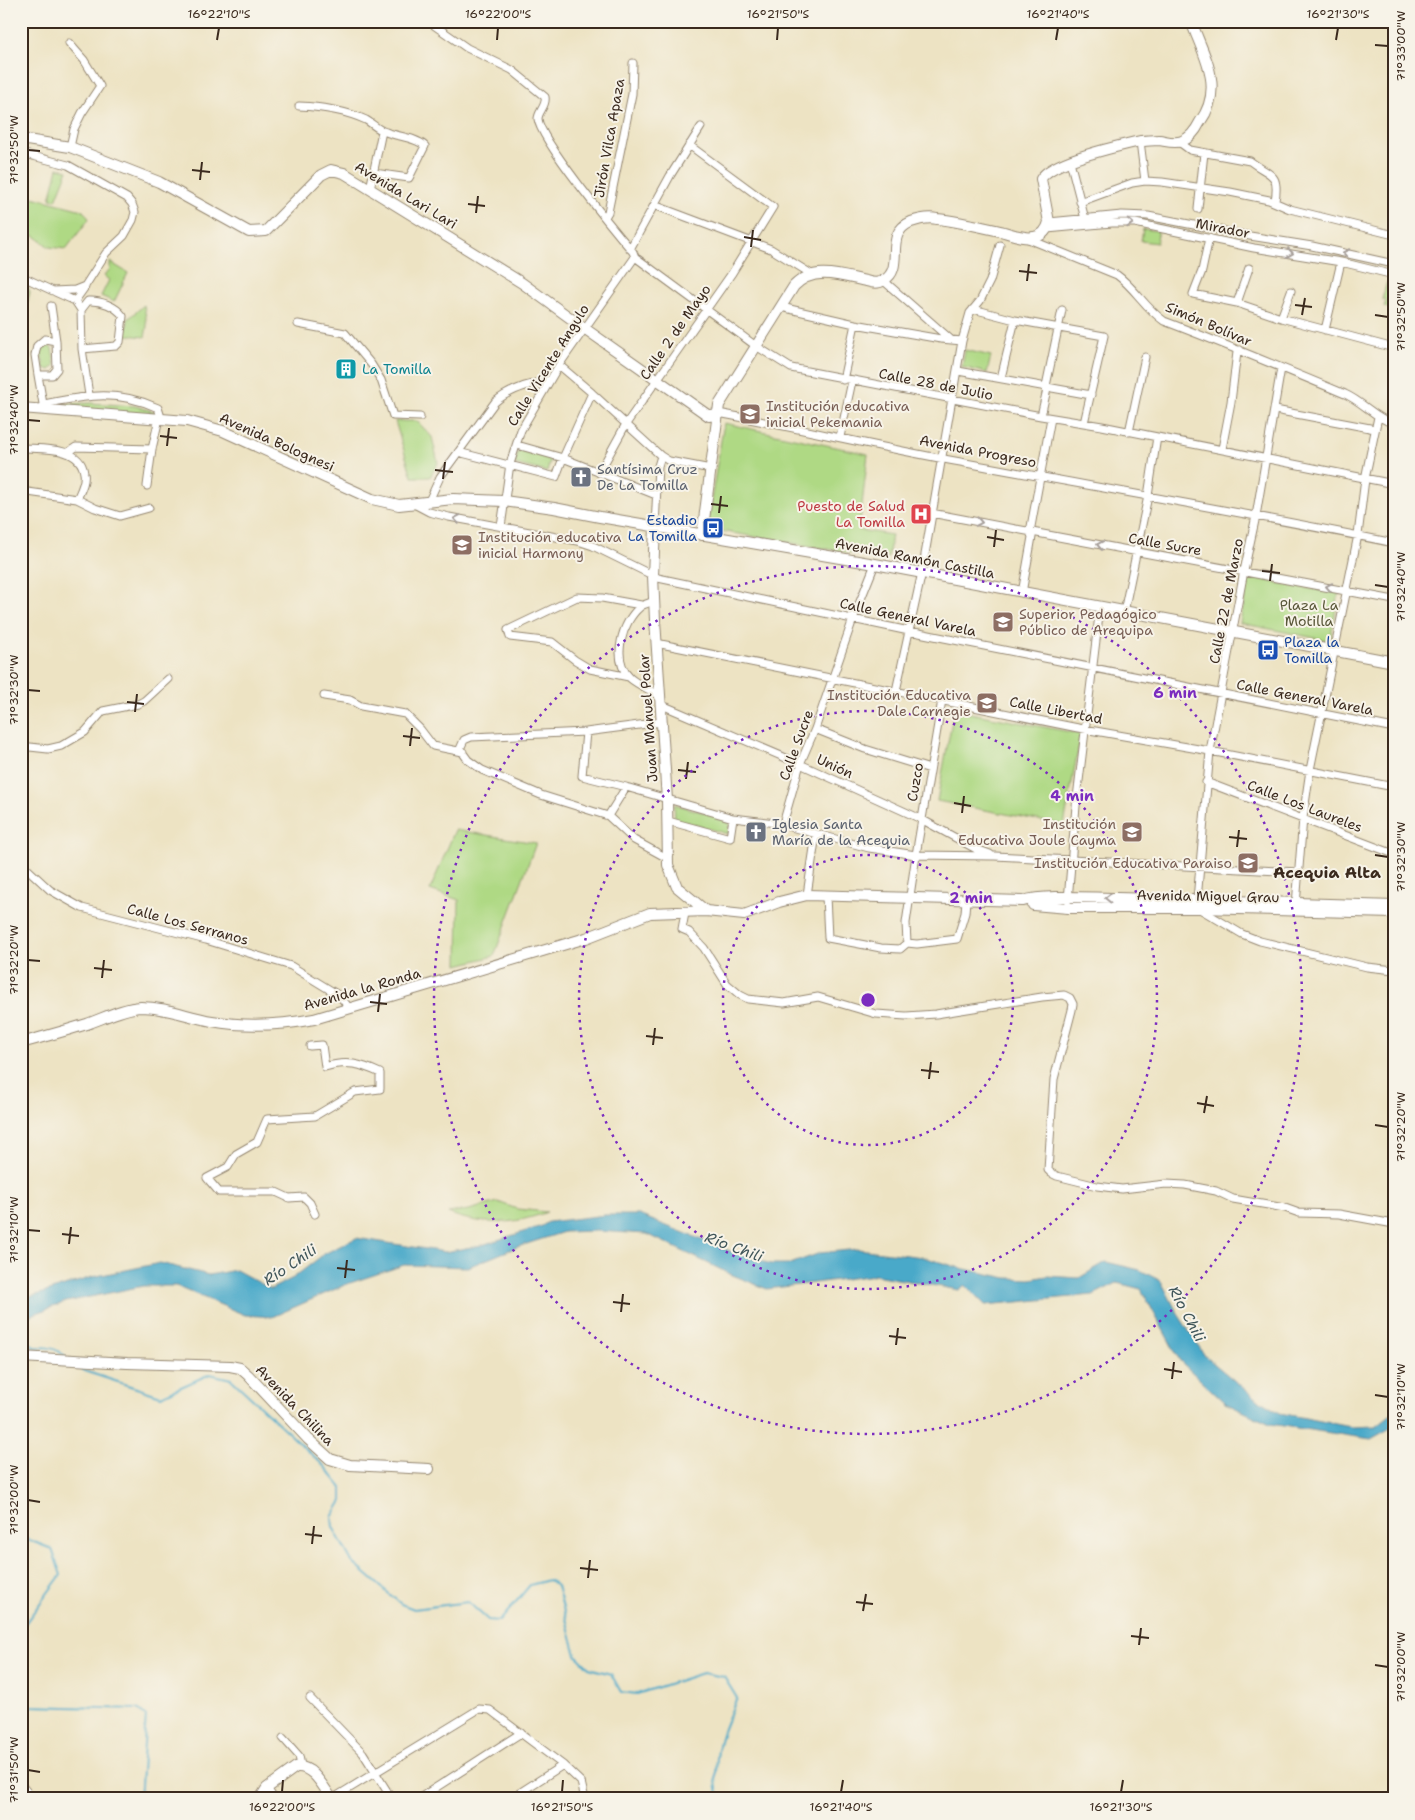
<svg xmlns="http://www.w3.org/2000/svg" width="1415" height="1820" font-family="'Shantell Sans',sans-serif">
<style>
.green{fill:#afd984;stroke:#758251}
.water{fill:#4aa9c9;stroke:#426a74}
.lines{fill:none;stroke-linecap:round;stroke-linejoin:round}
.stream{stroke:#4aa9c9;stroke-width:2}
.street-casing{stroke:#948670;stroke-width:9}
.secondary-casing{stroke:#948670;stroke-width:12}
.street{stroke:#fff;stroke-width:7}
.secondary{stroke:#fff;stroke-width:10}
.oneway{stroke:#a79f9a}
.ticks{fill:none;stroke:#3b2a1e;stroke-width:2}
.ring{fill:none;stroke:#7b2cbf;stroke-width:2.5;stroke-dasharray:2.5 5}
.labels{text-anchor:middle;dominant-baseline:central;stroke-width:4;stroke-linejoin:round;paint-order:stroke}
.street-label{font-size:14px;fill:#3b2a1e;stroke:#f7f3e8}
.culture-label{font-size:14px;fill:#0d838f;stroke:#f7f3e8;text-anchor:start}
.education-label{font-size:14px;fill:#785e54;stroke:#f7f3e8;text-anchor:start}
.worship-label{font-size:14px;fill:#5b616d;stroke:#f7f3e8;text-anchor:start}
.health-label{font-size:14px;fill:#be3a42;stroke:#f7f3e8;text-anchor:end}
.transit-label{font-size:14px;fill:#164399;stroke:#f7f3e8;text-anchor:end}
.park-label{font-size:14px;fill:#585638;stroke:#f7f3e8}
.water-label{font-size:15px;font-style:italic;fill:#40565a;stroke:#f7f3e8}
.quarter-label{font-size:16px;font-weight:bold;fill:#3b2a1e;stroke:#f7f3e8}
.centre{fill:#7b2cbf;stroke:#f7f3e8;stroke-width:2.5}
.ring-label{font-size:15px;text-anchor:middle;font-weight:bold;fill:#7b2cbf;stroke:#f7f3e8;stroke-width:4;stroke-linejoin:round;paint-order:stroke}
.neatline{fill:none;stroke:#3b2a1e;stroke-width:2}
.ticks-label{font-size:12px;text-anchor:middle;fill:#3b2a1e}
</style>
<rect width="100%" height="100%" fill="#f7f3e8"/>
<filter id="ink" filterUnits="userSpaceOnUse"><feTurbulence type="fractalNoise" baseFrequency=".02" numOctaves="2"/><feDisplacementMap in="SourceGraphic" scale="10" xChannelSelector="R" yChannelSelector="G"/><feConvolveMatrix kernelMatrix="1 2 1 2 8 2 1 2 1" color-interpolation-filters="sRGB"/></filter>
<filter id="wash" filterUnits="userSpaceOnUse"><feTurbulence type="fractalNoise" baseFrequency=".0096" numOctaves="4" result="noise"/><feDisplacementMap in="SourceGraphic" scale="20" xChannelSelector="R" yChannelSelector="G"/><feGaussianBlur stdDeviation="1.12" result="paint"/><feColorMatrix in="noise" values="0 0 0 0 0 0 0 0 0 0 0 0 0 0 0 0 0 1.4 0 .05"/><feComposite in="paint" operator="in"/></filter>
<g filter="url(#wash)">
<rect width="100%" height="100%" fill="#ede3c3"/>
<path class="green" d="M58,168L68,170L56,200L50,199Z
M21,194L82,210L86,214L89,219L66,249L49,247L35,236L21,234Z
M1143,229L1158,231L1157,243L1141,241Z
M110,262L128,273L114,302L101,296L109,280L104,276L110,269Z
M1390,278H1394V309L1384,307L1386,300L1382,299L1387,282L1389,283Z
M21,279H24L30,292L21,328Z
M144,305L147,326L145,337L126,335L128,319Z
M44,346H48L52,348L55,366L50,370L44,368L41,351Z
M965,350L991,356L987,373L962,367Z
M91,403L135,406L156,412L158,416L63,409L64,404Z
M395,421H417L432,437L438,463L430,477H412Z
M724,423L868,454L859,530L892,535L888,558L857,552L856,554L709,529L707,524Z
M519,448L551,457L547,472L515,464Z
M1249,577L1293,586L1339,593L1330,641L1240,623Z
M954,710L1081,734L1064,825L937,801Z
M674,804L730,820L728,834L675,819Z
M455,830L536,843L494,956L458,965L459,900L430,890Z
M498,1202L517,1209L547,1212C515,1225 480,1226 448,1213L469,1210Z"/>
<path class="water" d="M605,1215H639L735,1253L771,1264H790L820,1253L858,1249L923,1257L960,1268L1007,1278L1030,1279L1047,1276L1079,1278L1106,1262L1140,1270L1161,1281L1178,1314L1205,1356L1254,1397L1280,1413L1351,1427L1376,1426L1394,1412V1426L1371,1439L1270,1424L1225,1403L1180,1361L1141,1289L1117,1283L1093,1295L985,1305L965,1285L959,1290L875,1275L767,1289L730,1274L647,1234L596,1231L564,1232L517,1247L468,1267L404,1265L347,1284L272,1317L245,1315L176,1286H143L66,1302L21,1319V1300L92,1277L160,1263L209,1275L236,1270L271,1289L293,1278L324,1254L356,1238L445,1252L482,1245L542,1226L548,1222Z"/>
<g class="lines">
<path class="stream" d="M21,1330L27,1333L29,1342L34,1347C47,1347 55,1347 65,1356
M74,1364L84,1371L161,1396L210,1374L231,1379L324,1466L342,1488V1501L332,1517L333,1527L352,1562L401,1604L414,1609L468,1602L488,1620L500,1621L530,1585L549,1580L557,1586L576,1655L589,1668L611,1674L621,1692L637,1694L703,1673L724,1677L737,1698C732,1710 726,1722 722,1734C717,1748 712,1787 721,1799
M21,1537L52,1549L61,1575L21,1629
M21,1700L30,1706L138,1709L146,1716L140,1799"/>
</g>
</g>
<g filter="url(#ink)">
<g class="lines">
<g class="street-casing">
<path id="street" d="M428,21L467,48L512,70L545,97C547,106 538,111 538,119C540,140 615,231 633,252L635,257L756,346L791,368L1041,416L1102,426L1394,484
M21,30L25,21
M69,43L84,60L100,86L82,113L74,129L70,147
M299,106C323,107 344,110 366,120C373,124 378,130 386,132C398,137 415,137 425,146L409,178L374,173
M1140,141L1145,181
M1179,142L1190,150L1250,161C1269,176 1280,171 1275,201
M21,153L68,165L127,198L132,204L135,212L133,220L124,236L106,253L85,286L75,290L53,291L21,276
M1070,161L1086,223
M370,189L382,131
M1080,202L1132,183L1145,181L1162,182L1230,192L1269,200L1290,209L1394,235
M654,205L771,249L813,275
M1198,209L1204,153
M605,217L608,212L632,94L633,63
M1049,222L1122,215L1148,216L1250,236L1312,246L1394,264
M1047,229L1112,223H1135L1254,248L1341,262L1394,275
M1026,238L1117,275C1135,288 1145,308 1164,321C1225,344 1285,369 1345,394C1363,402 1375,418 1394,424
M1209,238L1202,271L1193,294L1237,303L1281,318L1394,348
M630,249L670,176L701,127
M884,281L950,339
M55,292L75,301L85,287
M75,301L81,310L82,349L89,395
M1237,303L1249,268
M51,306L56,341L57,369L52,375H38L35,355L37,346L45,339L56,341
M781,307L855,324L941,339L962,341
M973,309L1015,320L1104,336L1084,423
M81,310L88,301C100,300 116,306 123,316L120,342L116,346L82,349
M1281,318L1291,291
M298,324L345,333L371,364L381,380L393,416L420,417
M1325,330L1341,262
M1281,368L1256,516L1244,571L1210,751L1197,900L1198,908L1242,934L1260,941L1367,967L1394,970
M958,371L1091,395
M38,375L43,404
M1001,378L1015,320
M843,380L855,324
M592,393L661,456L669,461L711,469
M41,410L43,404C86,396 116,389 158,408L160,414L152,449L147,486
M1275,410L1375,429
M718,413C794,427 869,445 944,459C1094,487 1244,512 1394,543
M1041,416L1047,389L1046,386L1062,310
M1129,432L1145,357
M840,437L852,381
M517,445L563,458L656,495
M21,446L25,448C45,449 81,447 84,473C86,482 80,492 77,499
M1222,449L1231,402L1237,352L1240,350
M458,452L556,477L563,458L592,393L559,365
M67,453L76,447L152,449
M599,473L626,424L732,273L773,207L689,145
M21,491L77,499L95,508L120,516L149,508
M429,501L440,477L495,402C509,390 532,383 550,380
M414,504L429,512L449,517L578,541L593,546L658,578L909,631L1394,728
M931,513L1394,600
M501,527L510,464L521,430L559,365L635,257
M655,527L658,466L661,456
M1022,593L1032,537L1030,532L1051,418
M654,601C650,603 643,604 640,607C622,622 611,659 630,678C638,685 651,690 660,696
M1124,612L1148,496L1157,437
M656,643L1078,728L1210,751L1394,787
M629,677L590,669L575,660L552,642L510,637L508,630L577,597L602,598L641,605
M896,691L922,572L962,341L970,313L980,301L990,281L1000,245
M324,696L350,700L361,706L405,714L420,729L433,746L463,752
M662,705L800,764L921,819L976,849L990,854
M662,722L586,732L471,737L464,740L460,749L468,760L482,770L541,795L608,816L626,787L733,818L776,823L869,848L916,855L995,856L1299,872
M815,729L865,749L930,769
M586,732L582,776L626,787
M21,746L48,749L61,746L85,732L103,711L138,704L144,701L168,679
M1206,782L1394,854
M608,816L634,840L667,858
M668,821L730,838L733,818
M783,824L800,764L815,729L853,619L875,564
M21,863L50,890L82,908L206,940L291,966L340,996L349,1008
M807,895L816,834
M826,896L828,938L881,948L900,949L907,943L906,923L916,855L942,700
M1068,900L1076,806L1100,607
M1296,905L1303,818L1310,770L1358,535L1365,479L1378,417
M685,913L682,929L689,932L704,948L727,984L740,995L748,999L784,1003L818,997L876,1014L906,1016L936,1014L1042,997L1064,995L1070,998L1073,1004L1072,1010L1054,1079L1048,1170L1051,1173L1057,1176L1097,1186L1122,1189L1166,1184L1185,1185L1216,1191L1233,1199L1285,1208L1299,1213L1339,1214L1394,1224
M907,943L917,944L957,939L965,913L966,900
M310,1046L322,1045L325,1067C346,1060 361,1064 380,1073V1089L355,1092L315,1116L267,1119L257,1142L236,1154L228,1167L207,1178L219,1192H276L289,1198L304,1197L310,1203L315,1214
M310,1698L363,1753L392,1799
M283,1738L299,1756L301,1766
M267,1788L274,1799
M332,1799L479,1709L490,1710L563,1765L581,1782L585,1799
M418,1799L521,1733
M510,1799L563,1765"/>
</g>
<g class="secondary-casing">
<path id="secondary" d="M21,139L70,147L159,182L249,232L266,231L321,175L331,170L344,173L522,283L584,328L709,416L718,413
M21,408L187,421L223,431L372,499L399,505L453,499L504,501L554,508L600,517L875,564L1394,662
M655,527L653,576L655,620L667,800L668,865L677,887L706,911
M702,535L719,405L794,286C814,265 842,276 866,281C873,283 878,284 884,280C906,268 882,234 911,222C920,219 928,217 937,219C959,221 982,227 1004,232C1014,235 1024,239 1034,237C1043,236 1047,230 1049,222L1041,179C1050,161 1119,146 1140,141C1146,141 1153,140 1159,140C1166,141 1175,144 1182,141C1190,138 1196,130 1200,122C1225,87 1204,57 1191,21
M1033,905L1068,908H1198L1394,913
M21,1043C43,1037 65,1031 87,1024C104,1018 123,1008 141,1007C166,1007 188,1017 212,1021C245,1027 282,1025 314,1019L586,938L650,913L706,911L744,915L779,902L807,895L1023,901C1044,894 1093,898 1117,898C1209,900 1302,903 1394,906
M21,1357L127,1363L230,1366L240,1368L248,1375L308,1439L330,1459L350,1465L429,1469
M21,1787L31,1799
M260,1799L267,1788L296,1767C313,1765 323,1787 332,1799"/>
</g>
<use href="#street" class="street"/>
<use href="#secondary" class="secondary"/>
</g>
<defs><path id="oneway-chevron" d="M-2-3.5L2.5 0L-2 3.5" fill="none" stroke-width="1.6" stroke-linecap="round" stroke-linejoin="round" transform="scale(1.25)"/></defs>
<g class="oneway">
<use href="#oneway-chevron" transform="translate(1130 223) rotate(3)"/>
<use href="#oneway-chevron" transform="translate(1290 253) rotate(8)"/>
<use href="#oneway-chevron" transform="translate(1346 253) rotate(-168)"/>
<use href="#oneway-chevron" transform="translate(457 519) rotate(-170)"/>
<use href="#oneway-chevron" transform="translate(979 522) rotate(11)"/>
<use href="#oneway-chevron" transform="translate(1100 545) rotate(-169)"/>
<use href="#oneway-chevron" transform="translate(1329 587) rotate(-169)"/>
<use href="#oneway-chevron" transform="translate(1108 898) rotate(-179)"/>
</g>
</g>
<path class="ticks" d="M217,40L219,28M497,40L498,28M777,40L778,28M1056,40L1058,28M1336,40L1338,28M1375,45L1388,46M28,150L40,151M192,170L210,172M200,180L202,162M468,204L485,206M476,213L478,196M744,237L761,240M751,247L753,230M1019,271L1037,273M1027,281L1029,264M1295,305L1312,307M1302,315L1305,298M1375,315L1388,317M28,420L40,421M160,436L177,438M167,446L169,428M435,470L453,472M443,479L445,462M711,504L728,506M719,513L721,496M987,537L1004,540M994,547L996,530M1262,571L1280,573M1270,581L1272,564M1375,585L1388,587M28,690L40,691M127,702L144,704M135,712L137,694M403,736L420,738M410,746L412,728M678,770L696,772M686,779L688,762M954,803L971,806M962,813L964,796M1229,837L1247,839M1237,847L1239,830M1375,855L1388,857M28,960L40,961M94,968L112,970M102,978L104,960M370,1002L387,1004M378,1012L380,994M646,1036L663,1038M653,1045L655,1028M921,1070L939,1072M929,1079L931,1062M1197,1103L1214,1106M1204,1113L1207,1096M1375,1125L1388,1127M28,1230L40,1231M62,1234L79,1236M69,1244L71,1227M337,1268L355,1270M345,1278L347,1260M613,1302L630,1304M621,1312L623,1294M889,1336L906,1338M896,1345L898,1328M1164,1369L1182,1372M1172,1379L1174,1362M1375,1395L1388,1397M28,1500L40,1502M305,1534L322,1536M312,1544L314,1526M580,1568L598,1570M588,1578L590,1560M856,1602L873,1604M863,1611L866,1594M1131,1636L1149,1638M1139,1645L1141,1628M1375,1665L1388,1667M28,1770L40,1772M282,1792L283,1780M562,1792L563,1780M841,1792L843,1780M1121,1792L1123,1780"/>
<g class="ring">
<circle cx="868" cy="1000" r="145"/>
<circle cx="868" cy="1000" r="289"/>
<circle cx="868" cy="1000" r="434"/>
</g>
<defs>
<g id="building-square" transform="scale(1.125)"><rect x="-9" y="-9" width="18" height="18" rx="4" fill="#0f9aa8" stroke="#f7f3e8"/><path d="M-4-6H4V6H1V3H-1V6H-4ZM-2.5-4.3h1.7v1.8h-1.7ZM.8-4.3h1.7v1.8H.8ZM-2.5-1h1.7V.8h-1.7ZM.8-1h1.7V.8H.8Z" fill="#fff"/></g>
<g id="school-square" transform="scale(1.125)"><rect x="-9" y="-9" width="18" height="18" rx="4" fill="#8d6e63" stroke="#f7f3e8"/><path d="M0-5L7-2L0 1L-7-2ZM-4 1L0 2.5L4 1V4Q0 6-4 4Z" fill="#fff"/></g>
<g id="church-square" transform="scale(1.125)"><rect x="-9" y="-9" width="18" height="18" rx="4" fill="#6b7280" stroke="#f7f3e8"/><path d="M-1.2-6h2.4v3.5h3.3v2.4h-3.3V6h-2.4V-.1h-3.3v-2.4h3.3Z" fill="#fff"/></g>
<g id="hospital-square" transform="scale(1.125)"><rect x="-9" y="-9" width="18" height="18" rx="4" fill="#e0444e" stroke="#f7f3e8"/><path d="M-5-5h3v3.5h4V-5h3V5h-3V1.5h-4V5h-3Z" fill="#fff"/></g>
<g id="bus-square" transform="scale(1.125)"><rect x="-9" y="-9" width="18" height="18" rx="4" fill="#1a4fb4" stroke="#f7f3e8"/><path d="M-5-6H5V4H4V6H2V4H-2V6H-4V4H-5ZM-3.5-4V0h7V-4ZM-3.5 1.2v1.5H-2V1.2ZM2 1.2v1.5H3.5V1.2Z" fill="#fff"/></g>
</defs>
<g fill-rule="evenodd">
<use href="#building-square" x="346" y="369"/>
<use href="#school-square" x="750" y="414"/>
<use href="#church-square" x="581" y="477"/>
<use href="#hospital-square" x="921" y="514"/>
<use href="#bus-square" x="713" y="528"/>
<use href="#school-square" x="462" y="545"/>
<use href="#school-square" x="1003" y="622"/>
<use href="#bus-square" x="1268" y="650"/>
<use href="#school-square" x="987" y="703"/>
<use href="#church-square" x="756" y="832"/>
<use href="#school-square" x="1132" y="832"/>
<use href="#school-square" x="1248" y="863"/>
</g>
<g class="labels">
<g class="street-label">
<text transform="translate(609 138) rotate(-80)">Jirón Vilca Apaza</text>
<text transform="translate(406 195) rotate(31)">Avenida Lari Lari</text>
<text transform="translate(1223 228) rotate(11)">Mirador</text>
<text transform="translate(1209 324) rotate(23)">Simón Bolívar</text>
<text transform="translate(675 332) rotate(-55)">Calle 2 de Mayo</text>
<text transform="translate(548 365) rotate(-58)">Calle Vicente Angulo</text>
<text transform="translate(936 384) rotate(11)">Calle 28 de Julio</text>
<text transform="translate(277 442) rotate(24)">Avenida Bolognesi</text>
<text transform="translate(978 451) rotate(11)">Avenida Progreso</text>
<text transform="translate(1165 544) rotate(10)">Calle Sucre</text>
<text transform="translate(915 558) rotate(11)">Avenida Ramón Castilla</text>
<text transform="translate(1226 601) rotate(-79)">Calle 22 de Marzo</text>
<text transform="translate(908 617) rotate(12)">Calle General Varela</text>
<text transform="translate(1305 697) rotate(11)">Calle General Varela</text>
<text transform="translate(1056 710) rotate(11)">Calle Libertad</text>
<text transform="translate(648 718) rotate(-94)">Juan Manuel Polar</text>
<text transform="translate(796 745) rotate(-70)">Calle Sucre</text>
<text transform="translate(835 766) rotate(25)">Unión</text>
<text transform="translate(915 782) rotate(-80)">Cuzco</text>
<text transform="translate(1305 806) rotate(21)">Calle Los Laureles</text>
<text transform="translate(1208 896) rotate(1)">Avenida Miguel Grau</text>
<text transform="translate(188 924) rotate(15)">Calle Los Serranos</text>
<text transform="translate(362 989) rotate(-16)">Avenida la Ronda</text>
<text transform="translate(295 1405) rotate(46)">Avenida Chilina</text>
</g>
<g class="culture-label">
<text x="362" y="369">La Tomilla</text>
</g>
<g class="education-label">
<text x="766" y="406">Institución educativa<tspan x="766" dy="16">inicial Pekemania</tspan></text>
<text x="478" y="537">Institución educativa<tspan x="478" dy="16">inicial Harmony</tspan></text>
<text x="1019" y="614">Superior Pedagógico<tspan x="1019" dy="16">Público de Arequipa</tspan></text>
<text x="971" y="695" text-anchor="end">Institución Educativa<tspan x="971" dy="16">Dale Carnegie</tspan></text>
<text x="1116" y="824" text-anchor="end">Institución<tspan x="1116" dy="16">Educativa Joule Cayma</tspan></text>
<text x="1232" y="863" text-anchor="end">Institución Educativa Paraiso</text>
</g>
<g class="worship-label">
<text x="597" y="469">Santísima Cruz<tspan x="597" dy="16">De La Tomilla</tspan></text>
<text x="772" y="824">Iglesia Santa<tspan x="772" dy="16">María de la Acequia</tspan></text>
</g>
<g class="health-label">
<text x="905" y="506">Puesto de Salud<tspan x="905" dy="16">La Tomilla</tspan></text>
</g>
<g class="transit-label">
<text x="697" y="520">Estadio<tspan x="697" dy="16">La Tomilla</tspan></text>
<text x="1284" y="642" text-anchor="start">Plaza la<tspan x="1284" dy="16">Tomilla</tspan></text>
</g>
<g class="park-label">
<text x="1309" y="605">Plaza La<tspan x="1309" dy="16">Motilla</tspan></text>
</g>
<g class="water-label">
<text transform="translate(734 1247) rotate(20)">Río Chili</text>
<text transform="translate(290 1265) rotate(-34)">Río Chili</text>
<text transform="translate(1187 1314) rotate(62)">Río Chili</text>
</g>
<g class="quarter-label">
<text x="1327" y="872">Acequia Alta</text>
</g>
</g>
<circle cx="868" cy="1000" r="8" class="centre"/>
<g class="ring-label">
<text x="1175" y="698">6 min</text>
<text x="1072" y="801">4 min</text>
<text x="971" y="903">2 min</text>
</g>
<rect width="1415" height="1820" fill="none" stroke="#f7f3e8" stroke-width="55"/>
<rect x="28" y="28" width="1360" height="1764" class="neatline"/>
<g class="ticks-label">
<text x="219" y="18">16°22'10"S</text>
<text x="498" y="18">16°22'00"S</text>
<text x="778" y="18">16°21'50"S</text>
<text x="1058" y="18">16°21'40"S</text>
<text x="1338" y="18">16°21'30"S</text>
<text transform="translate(1401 46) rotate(-90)" y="4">71°33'00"W</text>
<text transform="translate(14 150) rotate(-90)" y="4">71°32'50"W</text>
<text transform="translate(1401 317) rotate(-90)" y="4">71°32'50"W</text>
<text transform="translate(14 420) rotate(-90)" y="4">71°32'40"W</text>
<text transform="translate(1401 587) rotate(-90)" y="4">71°32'40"W</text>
<text transform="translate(14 690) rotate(-90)" y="4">71°32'30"W</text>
<text transform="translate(1401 857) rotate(-90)" y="4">71°32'30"W</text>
<text transform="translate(14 960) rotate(-90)" y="4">71°32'20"W</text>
<text transform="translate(1401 1127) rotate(-90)" y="4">71°32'20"W</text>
<text transform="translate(14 1230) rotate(-90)" y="4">71°32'10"W</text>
<text transform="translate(1401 1397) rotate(-90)" y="4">71°32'10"W</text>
<text transform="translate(14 1500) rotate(-90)" y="4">71°32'00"W</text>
<text transform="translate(1401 1667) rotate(-90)" y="4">71°32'00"W</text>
<text transform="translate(14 1770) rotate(-90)" y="4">71°31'50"W</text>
<text x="282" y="1811">16°22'00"S</text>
<text x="562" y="1811">16°21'50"S</text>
<text x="841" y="1811">16°21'40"S</text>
<text x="1121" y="1811">16°21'30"S</text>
</g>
</svg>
